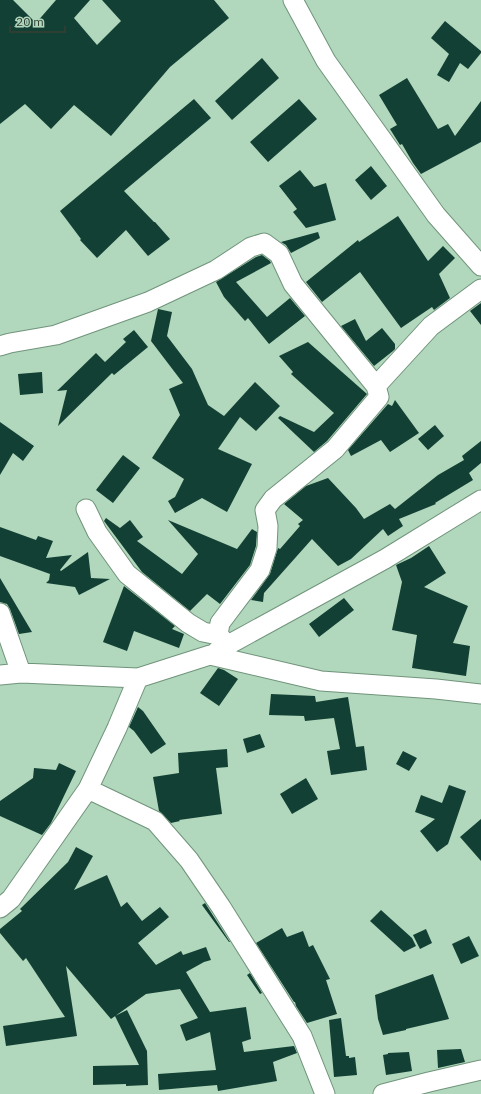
<svg xmlns="http://www.w3.org/2000/svg" width="481" height="1094" font-family="'IBM Plex Sans',sans-serif">
<style>
.building{fill:#134035}
.lines{fill:none;stroke-linecap:round;stroke-linejoin:round}
.minor-casing{stroke:#70947b;stroke-width:21}
.minor{stroke:#fff;stroke-width:19}
</style>
<rect width="100%" height="100%" fill="#b1d7bc"/>
<path class="building" d="M0,0H13L36,23L56,0H90L74,18L97,45L121,21L102,0H214L229,18L170,67L111,136L74,105L51,129L25,104L0,124Z
M445,21L481,51V53L468,69L460,63L449,82L437,75L449,54L431,38Z
M262,58L279,78L232,120L215,101Z
M407,78L438,129L448,124L455,136L481,101V142L421,174L413,163L402,144L400,145L390,129L397,125L379,95Z
M194,99L211,118L124,191L154,222H155L170,239L148,256L126,230L97,258L80,240L81,239L60,211Z
M299,99L317,119L268,162L250,142Z
M371,166L387,186L371,200L355,180Z
M300,170L314,187L326,183L336,220L306,228L293,212L297,209L279,186Z
M398,216L428,261L443,246L455,258L439,274L450,298L434,310L432,307L401,328L360,272L322,302L306,282L358,240L359,242Z
M318,232L320,238L291,253L286,245L281,242Z
M262,255L270,261L271,263L236,282L267,317L290,298L305,316L269,344L248,318L245,321L224,297L216,282L256,257Z
M481,303V325L470,311Z
M158,309L172,312L167,336L192,369L208,405L224,416L255,382L280,406L256,431L240,417L218,449L252,464L227,512L202,498L175,513L168,501L175,497L184,479L152,458L180,415L169,389L183,383L151,341Z
M355,319L366,341L382,328L395,344V349L393,351L374,366L341,326Z
M134,330L148,347L114,375L112,373L58,426L67,390L57,391L96,353L105,362L126,342L123,339Z
M308,342L367,394L327,441L314,452L278,418L280,416L314,432L334,413L291,374L293,372L279,356Z
M42,372L43,393L20,395L18,374Z
M395,400L419,433L390,452L381,440L351,456L348,450L388,404L392,406Z
M0,422L34,446L23,461L13,453L0,475Z
M435,425L444,436L428,450L418,439Z
M481,441V463L469,473L473,480L435,503L436,504L399,519L403,526L388,536L383,529L351,559L338,566L312,539L264,593L263,602L251,600L270,574L278,548L280,549L300,526L298,524L303,520L284,504L306,486L328,478L356,508L364,519L390,504L395,509L438,475L464,460L462,456Z
M123,455L140,468L113,503L96,490Z
M106,518L120,528L130,520L143,537L137,541L182,574L198,554L168,520L237,549L252,529L257,532L256,546L250,565L220,604L207,594L190,611L142,572L104,521Z
M0,527L36,540L38,536L53,541L46,558L72,555L60,570L61,571L88,552L91,578L110,579L79,595L75,587L46,583L49,580L50,574L0,556Z
M429,546L446,573L424,587L468,606L453,643L470,646L466,676L412,668L417,635L392,630L402,582L396,565L411,558Z
M0,578L32,632L19,634L10,609L7,604L0,602Z
M124,586L175,626L172,629L184,634L179,648L134,631L127,651L103,642Z
M344,598L354,610L319,637L309,624Z
M218,668L224,670L238,679L219,706L200,693Z
M271,694L315,696L316,702L348,697L356,747L364,746L367,770L331,775L327,751L340,749L334,718L305,721L304,716L269,715Z
M138,707L143,711L166,744L151,754L134,731L129,727Z
M260,734L265,747L247,753L243,739Z
M227,749L228,767L216,768L222,814L179,820L180,821L171,823L159,811L153,777L179,773L178,753Z
M403,751L417,758L409,771L396,764Z
M59,763L76,771L51,823L42,835L0,816V801L33,778L34,768L56,770Z
M306,778L318,799L292,814L280,794Z
M449,785L466,791L448,844L437,852L420,831L435,819L415,812L421,795L442,803Z
M481,819V861L460,837Z
M76,847L93,856L74,890L107,875L121,907L127,902L142,921L160,907L169,917L138,943L156,965L181,951L183,955L206,947L211,960L204,962L186,972L210,1012L246,1007L251,1039L242,1042L244,1052L294,1046L297,1053L273,1062L277,1081L218,1091L217,1085L159,1090L158,1074L216,1070L210,1032L186,1041L180,1025L198,1018L180,989L146,994L111,1019L66,966L77,1036L6,1046L3,1026L65,1017L26,958L23,961L0,933V929L22,911L20,909L68,862Z
M205,903L230,942H229L202,905Z
M381,910L412,938L416,946L404,952L370,921Z
M282,928L287,937L303,931L309,947L313,945L330,979L326,980L337,1014L307,1023L296,1006L295,1002H294L256,943Z
M426,929L432,943L420,949L413,935Z
M469,936L479,956L461,964L452,944Z
M250,973L262,993L260,994L247,975Z
M433,974L449,1019L406,1029V1030L383,1035L378,1019L375,995Z
M127,1010L147,1051L148,1085L126,1086V1084L93,1085V1066L139,1065L115,1016Z
M341,1018L346,1056H349V1058L355,1057L357,1075L334,1077L329,1020Z
M461,1049L465,1062L438,1068L437,1050Z
M409,1052L412,1071L386,1075L383,1055L388,1054V1053Z"/>
<g class="lines">
<g class="minor-casing">
<path id="minor" d="M293,0L326,61L436,215L481,266
M0,346L10,343L56,335L148,302L216,270L251,247L264,243L279,254L293,284L376,386L379,397L335,449L273,499L265,510L268,526L267,548L260,570L220,623L218,635L228,645
M376,386L431,326L481,289
M86,509L97,532L127,574L188,623L203,632L218,635
M0,613L21,673
M217,651L385,559L481,500
M0,675L21,673L138,678L210,655L321,681L436,689L481,694
M88,789L155,821L189,860L221,907L302,1036L325,1094
M0,908L11,899L88,789L117,728L138,678
M383,1094L429,1082L481,1070"/>
</g>
<use href="#minor" class="minor"/>
</g>
<path d="M10 26v6h55v-6" fill="none" stroke="#2e3e33" stroke-width="2"/>
<text x="16" y="26" font-size="12" fill="#2e3e33" stroke="#b1d7bc" stroke-width="3" paint-order="stroke">20 m</text>
</svg>
